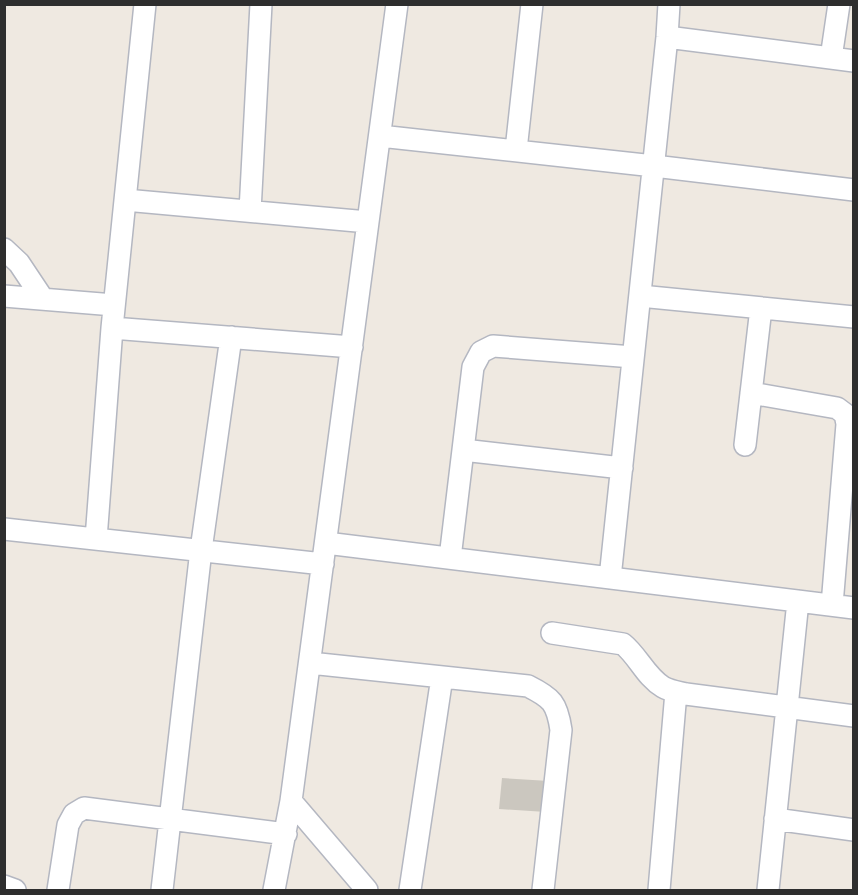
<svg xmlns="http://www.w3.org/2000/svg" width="858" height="895" font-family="Helvetica,sans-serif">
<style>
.building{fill:#cbc7bf}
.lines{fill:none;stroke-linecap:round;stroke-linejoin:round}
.street-casing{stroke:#b4b7c1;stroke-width:24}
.street{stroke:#fff;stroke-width:21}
</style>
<rect width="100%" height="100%" fill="#efe9e1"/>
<path class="building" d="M502,778L549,781L546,812L499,809Z"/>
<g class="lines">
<g class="street-casing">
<path id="street" d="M667,37L854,61
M831,58L839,4
M380,136L654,166L854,190
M516,150L532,4
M125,200L368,222
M250,211L261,4
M4,249L19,263L43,299
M4,296L114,305
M640,296L854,317
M112,328L352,347
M751,393L837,408L845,414L847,424L832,605
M745,445L761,308
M463,450L622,468
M4,529L323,564
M96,539L112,328L145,4
M326,543L854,608
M450,558L473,367L481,352L493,346L633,357
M610,578L667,37L669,4
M552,633L623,644C638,656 646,677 663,687C670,691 678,692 686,694L854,716
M310,663L528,686C552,698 557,703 561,730L543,890
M291,801L367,890
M775,819L854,830
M4,886L15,890
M58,890L68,825L74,814L84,808L286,834
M162,890L201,550L231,337
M274,890L291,801L397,4
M410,890L442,677
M659,890L676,692
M768,890L798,601"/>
</g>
<use href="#street" class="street"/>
</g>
<rect width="858" height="895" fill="none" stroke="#2e2e2e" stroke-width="12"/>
</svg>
